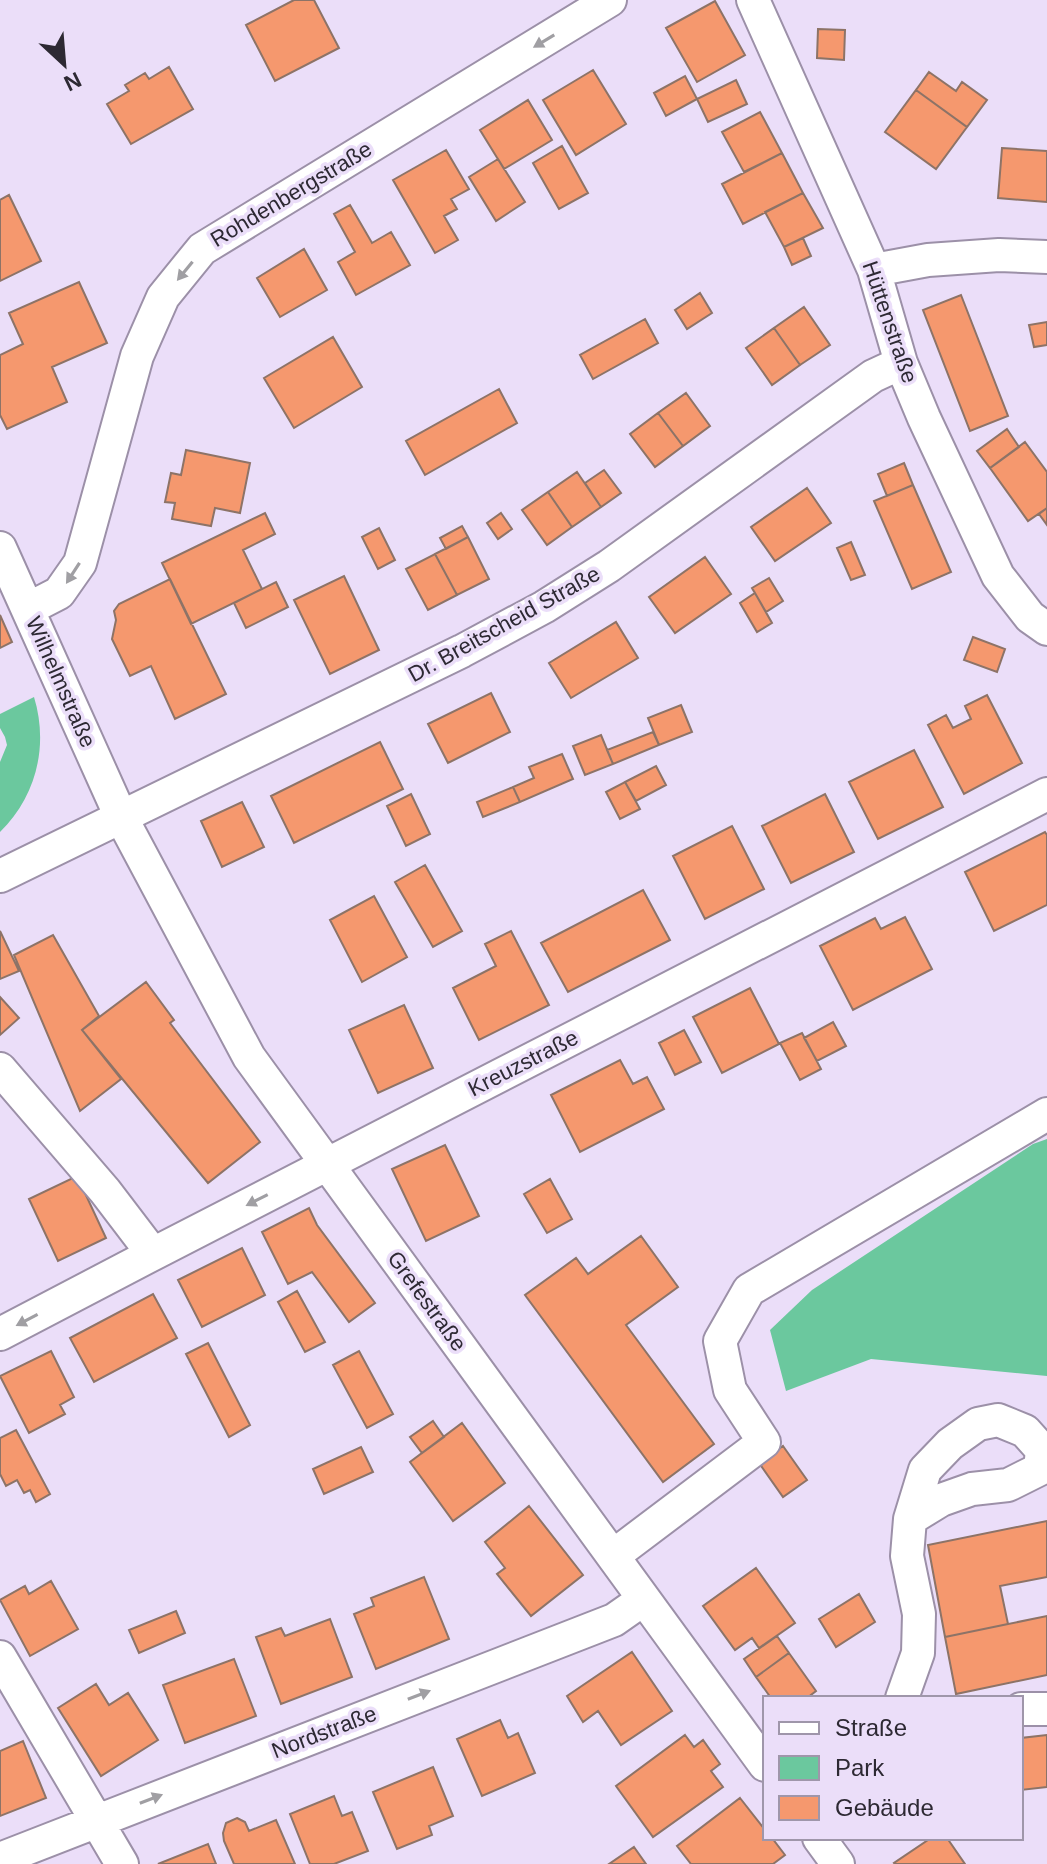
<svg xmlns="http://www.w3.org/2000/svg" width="1047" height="1864" font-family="Helvetica,sans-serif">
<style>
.green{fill:#6bc89e}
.building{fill:#f5986e;stroke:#8d7367;stroke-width:2}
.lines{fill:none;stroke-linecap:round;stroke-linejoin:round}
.minor-casing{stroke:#9c90a8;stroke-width:36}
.minor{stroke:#fff;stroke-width:32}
.oneway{fill:#a09fa3}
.labels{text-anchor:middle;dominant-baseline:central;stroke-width:7;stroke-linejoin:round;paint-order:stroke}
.street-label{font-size:22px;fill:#2d2933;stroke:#ebdef9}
</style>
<rect width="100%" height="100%" fill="#ebdef9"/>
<path class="green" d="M34,697C49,746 36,797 0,832V762L7,745L5,737L0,728V714Z
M1047,1139V1376L871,1359L786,1391L770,1330L812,1290L1033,1144Z"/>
<path class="building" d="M294,0H314L339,48L275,81L246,25Z
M715,1L745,55L697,82L666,28Z
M818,29L845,30L844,60L817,58Z
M169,67L193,109L131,144L107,104L129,91L125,85L145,73L149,79Z
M593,70L626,124L576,155L543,100Z
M929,72L956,91L962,82L987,100L967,127L916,90Z
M685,76L697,99L666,116L654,93Z
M736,80L747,104L708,122L697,99Z
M916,90L967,127L936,169L885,132Z
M528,100L552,140L504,169L480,130Z
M760,112L782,153L744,172L722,132Z
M562,146L588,193L559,209L533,163Z
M1002,148L1047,151V202L998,198Z
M446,150L469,189L451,199L457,209L444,216L458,240L435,253L393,180Z
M782,153L803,193L743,224L722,184Z
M498,159L525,202L496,221L469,177Z
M803,193L823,228L784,247L765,212Z
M9,195L41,261L0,281V200Z
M350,205L372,243L391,232L410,265L356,295L338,262L355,252L334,214Z
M803,238L811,256L792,265L784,247Z
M304,249L327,290L280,317L257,278Z
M79,282L107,343L52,367L67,402L7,429L0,415V355L23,344L9,313Z
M700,293L712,313L687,329L675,310Z
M961,295L1008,416L970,431L923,310Z
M804,307L830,345L800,365L774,328Z
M645,319L658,343L593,379L580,355Z
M1047,322V345L1034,347L1029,325Z
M774,328L800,365L772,385L746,348Z
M333,337L362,387L294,428L264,378Z
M499,389L517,423L425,475L406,441Z
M686,393L710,426L683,446L658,413Z
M658,413L683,446L655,467L630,434Z
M1007,429L1019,447L990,468L977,451Z
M1025,442L1047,472V508L1028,521L990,468Z
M186,450L250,463L240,513L215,508L211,526L172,519L175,503L165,502L171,473L181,475Z
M904,463L913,485L887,496L878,474Z
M604,470L621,493L601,507L585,483Z
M577,472L601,507L572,527L548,492Z
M913,485L951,572L912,589L874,501Z
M807,488L831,523L775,561L751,527Z
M548,492L572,527L547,545L522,510Z
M1047,508V525L1039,514Z
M265,513L275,534L243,550L262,589L191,624L162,563Z
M501,513L512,529L498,539L487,523Z
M462,526L468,537L446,549L440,538Z
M379,528L395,560L378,569L362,537Z
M468,537L489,579L457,595L435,554Z
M851,542L865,575L851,580L837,548Z
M435,554L457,595L428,610L406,569Z
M705,557L731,594L675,633L649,597Z
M344,576L379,650L330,674L294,600Z
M769,578L783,601L766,612L752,588Z
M170,579L226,694L175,719L151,666L130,676L112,639L116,620L114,611L119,604Z
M276,582L288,607L246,628L234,603Z
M755,593L772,623L757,632L740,603Z
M0,615L12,642L0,648Z
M616,622L638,658L571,698L549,663Z
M973,637L1005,649L997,672L964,660Z
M491,693L510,732L448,763L428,724Z
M987,695L1022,763L964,794L928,725L946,715L953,728L971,719L965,706Z
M681,705L692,732L659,745L648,718Z
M653,732L659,745L613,764L607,750Z
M601,735L613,764L585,775L573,746Z
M380,742L403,789L294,843L271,796Z
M914,750L943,807L878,839L849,782Z
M562,754L573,779L520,802L513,787L534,778L529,767Z
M656,766L666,785L636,801L625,782Z
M625,782L640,809L620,819L606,792Z
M513,787L520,802L483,817L477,802Z
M411,794L430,834L406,846L387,806Z
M825,794L854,852L791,883L762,826Z
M242,802L264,847L222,867L201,821Z
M732,826L764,889L705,919L673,856Z
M1045,832L1047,835V905L994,931L965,872Z
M425,865L462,931L433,947L395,882Z
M643,890L670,940L568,992L541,943Z
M374,896L407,957L362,982L330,920Z
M905,917L932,969L853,1010L820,946L875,918L881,929Z
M0,931L19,971L0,979Z
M511,931L549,1005L479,1040L453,988L496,966L485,944Z
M53,935L99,1016L82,1030L121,1079L80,1111L14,955Z
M146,982L174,1020L170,1023L260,1142L208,1183L82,1030Z
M750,988L779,1044L722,1073L693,1017Z
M0,997L19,1018L0,1035Z
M404,1005L433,1068L378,1093L349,1030Z
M833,1022L846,1046L817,1061L804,1038Z
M684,1030L701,1062L675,1075L659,1043Z
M802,1033L821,1069L800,1080L780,1043Z
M620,1060L633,1084L647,1077L664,1109L580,1152L551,1095Z
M445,1145L479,1216L426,1241L392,1169Z
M77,1176L106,1238L58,1261L29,1199Z
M550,1179L572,1219L547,1233L524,1194Z
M309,1208L317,1225L375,1303L349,1322L312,1272L288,1284L262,1232Z
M641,1236L678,1287L626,1325L714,1444L663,1482L525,1295L576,1258L588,1274Z
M242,1248L265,1295L202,1327L178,1280Z
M297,1291L325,1342L305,1352L278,1302Z
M153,1294L177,1338L94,1382L70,1338Z
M208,1343L250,1425L229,1437L186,1354Z
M51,1351L74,1397L60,1405L65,1414L29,1433L0,1376Z
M359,1351L393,1414L367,1428L333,1365Z
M433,1421L444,1437L422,1453L410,1437Z
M462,1423L505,1483L453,1521L410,1462Z
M16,1430L50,1494L36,1502L30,1490L24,1493L17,1480L6,1486L0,1474V1438Z
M783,1446L807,1480L783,1497L759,1463Z
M361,1447L373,1472L324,1494L313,1469Z
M529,1506L583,1575L531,1616L497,1574L505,1568L485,1542Z
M1047,1521V1577L1000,1586L1008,1624L945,1637L928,1545Z
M756,1568L795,1623L759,1648L752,1638L735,1650L703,1606Z
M424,1577L449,1639L376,1669L354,1614L374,1606L371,1598Z
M51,1581L78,1629L30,1656L0,1600L25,1586L29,1594Z
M859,1594L875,1622L836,1647L819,1619Z
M176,1611L185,1633L139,1653L129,1630Z
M1047,1616V1675L956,1694L945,1637Z
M330,1619L352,1677L281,1704L256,1637L281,1628L285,1636Z
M777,1636L789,1653L756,1677L744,1659Z
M632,1652L672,1711L621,1745L598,1711L583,1722L567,1696Z
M789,1653L816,1691L807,1698H771L756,1677Z
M234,1659L256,1716L185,1743L163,1685Z
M96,1684L109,1705L128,1693L158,1740L101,1776L58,1708Z
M500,1720L508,1738L518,1733L535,1773L482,1796L457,1739Z
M685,1735L694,1747L703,1740L720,1764L711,1771L723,1787L653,1837L616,1786Z
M1047,1735V1787L1021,1790V1738Z
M23,1741L46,1798L0,1816V1751Z
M433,1767L453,1816L429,1826L432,1835L397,1849L373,1792Z
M334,1796L342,1816L352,1812L368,1851L334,1864H310L290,1814Z
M740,1798L765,1830V1838H772L785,1855L773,1864H691L677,1846Z
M237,1818L245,1822L249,1831L276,1820L295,1864H234L224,1841L223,1833L226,1823Z
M931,1838H947L965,1864H895L894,1863Z
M208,1844L216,1864H158Z
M634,1847L646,1864H609Z"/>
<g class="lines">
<g class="minor-casing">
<path id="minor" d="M753,0L874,270L901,363L924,418L998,576L1030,617L1047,629
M874,270L928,260L999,255L1047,257
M0,548L121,817L249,1057L765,1765
M28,609L59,593L80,563L137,356L163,297L202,249L610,0
M0,876L462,651L544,607L609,566L873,376L901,363
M0,1069L105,1191L153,1254
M0,1334L153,1254L1047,794
M613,1556L764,1442L730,1390L720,1341L749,1290L1047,1114
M0,1657L122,1864
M902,1698L918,1653L919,1614L907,1556L910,1519L925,1470L950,1444L978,1424L998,1420L1025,1431L1042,1450L1040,1469L1008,1485L972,1489L941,1500L910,1519
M1021,1709H1047
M819,1838L838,1864
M0,1859L614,1620L644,1599"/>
</g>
<use href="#minor" class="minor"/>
</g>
<defs><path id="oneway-solid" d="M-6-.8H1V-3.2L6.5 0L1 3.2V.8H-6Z" transform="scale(2)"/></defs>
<g class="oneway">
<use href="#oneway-solid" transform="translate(544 41) rotate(149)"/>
<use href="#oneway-solid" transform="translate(185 271) rotate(129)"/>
<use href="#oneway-solid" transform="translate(73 573) rotate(123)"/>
<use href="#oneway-solid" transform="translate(257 1200) rotate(153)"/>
<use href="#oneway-solid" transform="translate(27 1320) rotate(152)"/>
<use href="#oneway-solid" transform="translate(419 1695) rotate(-21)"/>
<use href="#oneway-solid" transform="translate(151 1799) rotate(-21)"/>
</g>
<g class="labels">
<g class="street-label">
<text transform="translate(291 194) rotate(-31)">Rohdenbergstraße</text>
<text transform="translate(890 322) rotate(71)">Hüttenstraße</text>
<text transform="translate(504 624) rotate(-29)">Dr. Breitscheid Straße</text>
<text transform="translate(61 682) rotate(66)">Wilhelmstraße</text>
<text transform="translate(523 1063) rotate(-27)">Kreuzstraße</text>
<text transform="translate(427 1301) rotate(54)">Grefestraße</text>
<text transform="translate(324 1732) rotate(-21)">Nordstraße</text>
</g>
</g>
<rect x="763" y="1696" width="260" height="144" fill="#ebdef9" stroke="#9f96aa" stroke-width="2"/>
<rect x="779" y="1722" width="40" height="12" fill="#ffffff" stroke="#9f96aa" stroke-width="2"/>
<text x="835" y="1736" font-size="24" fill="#2d2933">Straße</text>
<rect x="779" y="1756" width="40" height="24" fill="#6bc89e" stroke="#9f96aa" stroke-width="2"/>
<text x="835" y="1776" font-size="24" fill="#2d2933">Park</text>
<rect x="779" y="1796" width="40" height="24" fill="#f5986e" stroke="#9f96aa" stroke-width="2"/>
<text x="835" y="1816" font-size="24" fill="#2d2933">Gebäude</text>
<g transform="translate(64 64) rotate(154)" stroke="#ebdef9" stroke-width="6" paint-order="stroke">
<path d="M0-6L14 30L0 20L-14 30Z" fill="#2d2933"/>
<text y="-12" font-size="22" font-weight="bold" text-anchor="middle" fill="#2d2933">N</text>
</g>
</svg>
